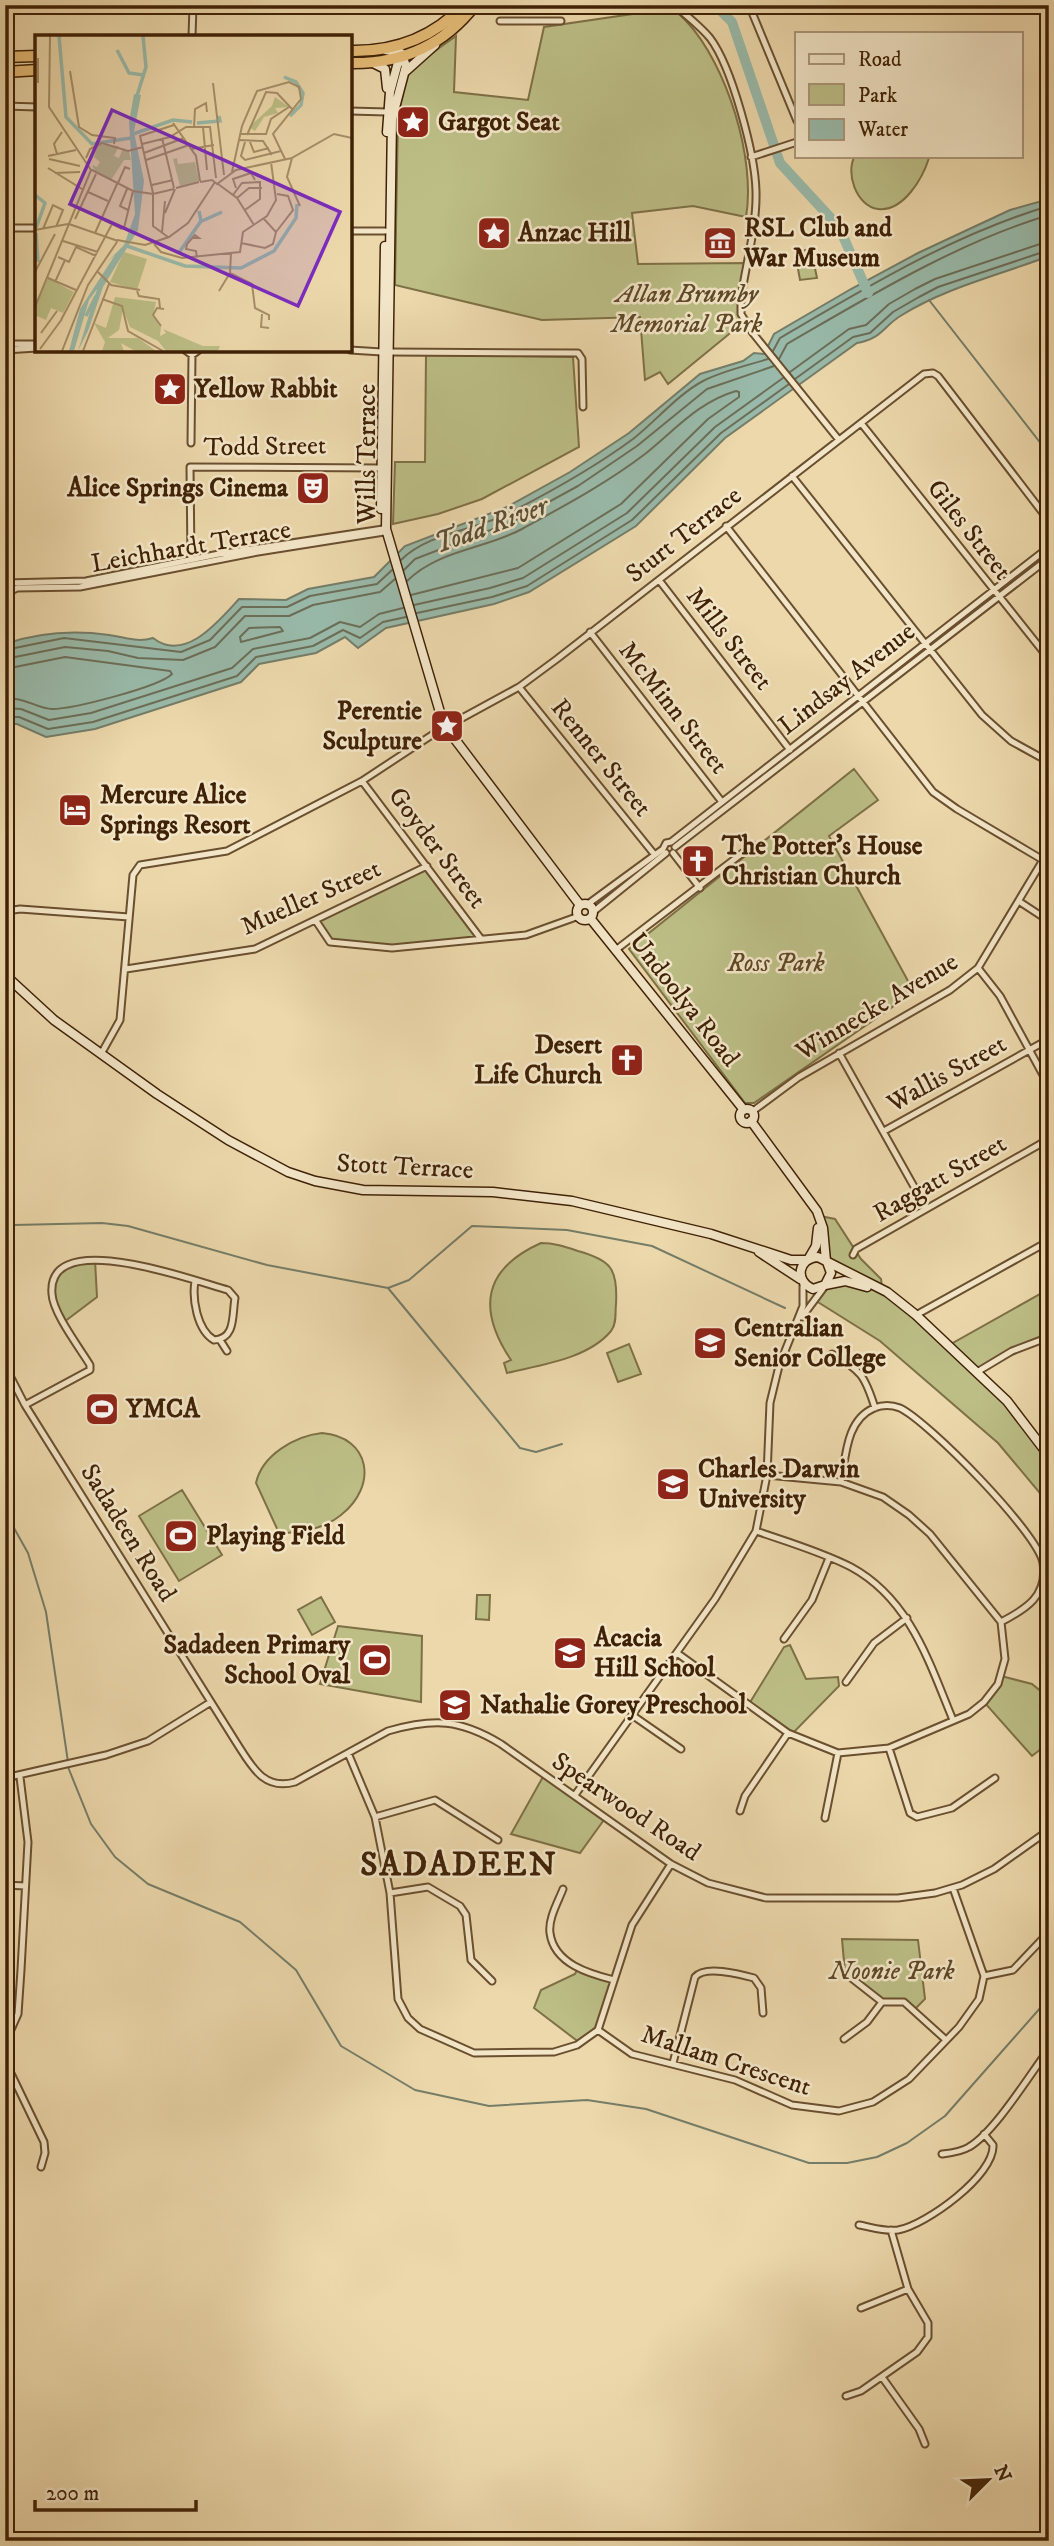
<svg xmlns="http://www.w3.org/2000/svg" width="1054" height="2546" font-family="'IM FELL DW Pica',serif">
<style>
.green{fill:#bcbe86;stroke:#7e7046;stroke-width:2}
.water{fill:#99baaa;stroke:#757d68;stroke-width:2}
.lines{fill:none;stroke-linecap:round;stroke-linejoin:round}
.shore{stroke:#6c6e58;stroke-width:2}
.stream{stroke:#757d68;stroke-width:2}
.river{stroke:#99baaa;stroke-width:10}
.street-casing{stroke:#6a4f2f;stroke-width:9}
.secondary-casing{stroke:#3f2106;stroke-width:11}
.highway-casing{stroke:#3f2106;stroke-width:13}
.street{stroke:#f3e6c8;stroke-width:5}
.secondary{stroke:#f3e6c8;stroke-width:8}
.highway{stroke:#e6bc76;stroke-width:10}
.labels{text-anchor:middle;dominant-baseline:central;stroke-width:5;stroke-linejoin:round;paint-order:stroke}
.poi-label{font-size:26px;font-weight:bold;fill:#3f2106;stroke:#f3e6c8;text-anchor:start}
.park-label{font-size:26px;font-style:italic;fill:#5e4826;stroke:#f3e6c8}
.street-label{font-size:26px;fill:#3f2106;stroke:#f3e6c8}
.water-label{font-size:28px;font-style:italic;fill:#5a4f37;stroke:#f3e6c8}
.district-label{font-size:33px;font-weight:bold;letter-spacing:2px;fill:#3f2106;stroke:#f3e6c8}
.inset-river{fill:none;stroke:#99baaa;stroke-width:3.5}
.inset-road{fill:none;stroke:#a78f69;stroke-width:2}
.view{fill:#7b2cbf;fill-opacity:0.15;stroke:#7b2cbf;stroke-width:3.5}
.inset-edge{fill:none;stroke:#3f2106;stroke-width:3.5}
</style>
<rect width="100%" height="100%" fill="#ecd8ab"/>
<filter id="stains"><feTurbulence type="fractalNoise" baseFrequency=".00286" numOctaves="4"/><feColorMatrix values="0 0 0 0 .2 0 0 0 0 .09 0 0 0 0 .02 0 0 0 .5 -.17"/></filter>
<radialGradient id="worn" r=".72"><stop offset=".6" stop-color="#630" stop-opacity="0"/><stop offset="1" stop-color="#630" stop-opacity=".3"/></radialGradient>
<path class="green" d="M650,5C655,5 662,4 666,5C674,8 681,16 687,22C727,65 756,159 746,217L693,206L632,213L638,264L746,263L740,306L745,321L668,384L660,372L645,380L640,317L542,320L395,285L398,115L407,76L414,66L456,36L454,92L528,100L544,27L646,12Z
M855,156H929V158C923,177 904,212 878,209C856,206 845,172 855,156Z
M811,249L817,278L800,280L795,252Z
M426,354L573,357L579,447L482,499L438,514L393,524L395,462H425Z
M854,769L878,800L829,836L914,992L754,1103H745L629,949Z
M427,866L481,939L392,948L330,942L316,921Z
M820,1216L835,1219L861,1259L881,1279L882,1287L829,1264Z
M541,1243C555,1243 566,1247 578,1251C611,1260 618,1269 616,1304C615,1312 617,1324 611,1331C588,1359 540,1365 507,1373L504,1363L511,1360C477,1309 483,1269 541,1243Z
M95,1260L97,1297L64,1322L55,1306L54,1281L65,1266Z
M857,1283L883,1293L949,1345L1049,1289V1337L977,1372L1049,1456V1504L998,1443L880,1341L813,1299L820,1288Z
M629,1344L641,1374L618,1382L607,1353Z
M322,1433C371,1437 378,1486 341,1515C324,1529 301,1533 279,1533L256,1483C262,1455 295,1436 322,1433Z
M182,1490L222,1555L179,1581L139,1516Z
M477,1595H490L489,1620L476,1619Z
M321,1597L335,1622L312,1635L298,1610Z
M338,1626L422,1636L421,1702L320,1684Z
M790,1645L806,1679L838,1677L839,1686L792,1734L749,1704L784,1647Z
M1001,1676L1032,1684L1049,1698L1046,1745L1032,1756L984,1702Z
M544,1775L606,1817L580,1853L511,1834Z
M842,1939L918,1940L925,1999L913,2011L904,2002H882L845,1973Z
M577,1970L614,1980L598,2030L580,2043L534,2008L541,1990L575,1974Z"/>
<path class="water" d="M1049,199V256C1000,275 947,287 902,315C883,326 882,339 857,343L725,438L636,526L529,592L494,604L386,628L358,648L345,637L316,653L259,664L241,682L95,729L46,737L17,724H5V644C40,632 73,630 109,635C126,637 136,643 153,638C185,663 219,621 239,599L286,600L308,589L374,577L405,546L507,507L570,472L629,433L700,374L743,361L754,353L764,354L774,334L851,289L918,253L1010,210Z"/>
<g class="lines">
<path class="shore" d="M773,351L780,338C865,288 954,234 1049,206
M779,359L787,344C868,297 958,242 1049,215
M790,372L849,329L866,325L889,304L915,289L935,279L1049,241
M795,379L853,337L870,333L893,312L919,297L938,287L1049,250
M401,560C429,532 479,530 513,511C554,490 595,467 633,439C656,421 677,395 703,381C722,371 749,365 768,359
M404,570L415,559L514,521L578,486L637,446L707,389L774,366
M407,581C438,550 485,549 522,529C564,506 607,483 645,454C675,430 698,402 736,391L739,392V397L708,419L621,504L518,568L411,595
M414,605L490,588L523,578L627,513L715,427L783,378
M417,613L492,597L527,586L632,520L721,433L789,384
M249,628L280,627L283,631L241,642L240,637Z
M5,650L64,638L181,652L210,640L242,607H287L310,596L377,584L392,570
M5,659L65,647L108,651L138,658L183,660L215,647L245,616H289L313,605L380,592L395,579
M5,669L65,657L170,671L172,674C159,687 73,709 52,709C38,709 25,697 5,698
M5,708L21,709L49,720L91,713L232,668L253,649L310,638L340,622L360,627L379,614L403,608
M5,717H19L48,729L93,722L237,676L256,657L313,646L343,630L360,638L383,622L406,617"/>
<path class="stream" d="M929,300L1049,454
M5,1220L14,1225L102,1223L128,1226L267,1265L388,1288L409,1280L472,1226L567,1230L652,1246L785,1308
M388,1288L520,1448L536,1452L562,1444
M5,1512L28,1553L46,1612L68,1762
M68,1767L91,1824L115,1857L148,1884L240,1922L296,1970L341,2046L415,2090L489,2106L587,2100L646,2109L809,2163H847L877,2157L907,2143L945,2116L1049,1998"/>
<path class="river" d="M715,5L732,22L780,163L839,227L868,293"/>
<g class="street-casing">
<path id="street" d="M674,5C686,15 700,26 710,38C732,67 755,154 756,191C757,226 746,263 741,298V314L752,332L839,440
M749,5L797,121
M500,21H561
M192,37L193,5
M5,106L37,107
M350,111L387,112
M751,157L797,142
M5,228H37
M350,231H385
M5,344H37
M5,350L37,348
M185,350L192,355L199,350
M350,350L382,352
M389,352L578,353L582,359L583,407
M861,423L1049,659
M191,443L192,355
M792,476L982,715L1011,741L1049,762
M726,526L933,792L957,809L1043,860
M191,560L190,467L381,468
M659,580L790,750
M5,583L86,581L219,554L383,529
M5,594L17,588L80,587L258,552L384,532
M590,632L722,802
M519,687L654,854
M453,723L519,687L557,659L924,374L933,373L938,376L1049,521
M362,781L481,939
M675,847L1049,558
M673,853L700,888
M1020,902L1049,921
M588,904L663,849L666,843L671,842L1049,547
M7,911L20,909L129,917
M593,912L666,853
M316,921L330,942L392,948L526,935L579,916
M617,949L753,845
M978,968L1000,996L1049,1086
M126,969L255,949L427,866
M839,1053L926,1208
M101,1054L120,1020L133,875L140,865L227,851L362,781L438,731
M753,1111L799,1077L950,990L978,968L1049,850
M884,1131L1049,1039
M853,1255L856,1249L1049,1139
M916,1315L1049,1241
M802,1317L825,1286
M220,1340L227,1351
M832,1354C861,1370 865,1376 875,1408
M5,1366L25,1405L236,1742C251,1765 263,1791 295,1782L388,1731C434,1718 460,1719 501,1744L671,1864L708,1883L766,1898H898L935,1893L962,1885L994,1869L1049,1830
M977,1372L1012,1351L1049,1337
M25,1405L90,1370V1365C79,1347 53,1313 52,1294C46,1225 197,1282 228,1290L235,1298C232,1315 236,1339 214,1340C197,1330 192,1299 195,1281
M841,1482C846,1456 846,1420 874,1408C882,1405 892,1405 900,1408C929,1422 1038,1533 1043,1563C1048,1596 1026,1609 1001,1622
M756,1531C788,1542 822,1552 851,1567C910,1599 929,1662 953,1720
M784,1639L812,1600L829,1558
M677,1653L788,1733L838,1753L889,1748L969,1714L984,1702L998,1684L1005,1659L1001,1622L930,1534L909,1515L883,1497L841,1482L767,1475
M846,1682L874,1643L907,1618
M632,1715L681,1749
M889,1748L910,1813L917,1817L952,1808L995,1778
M348,1753L375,1817L390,1893L398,1999L408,2018L420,2029L474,2053L554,2052L577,2045L598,2030L632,1925L671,1864
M5,1778L106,1755L148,1741L211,1702
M575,1795L715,1599L756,1531L767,1475L770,1403L779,1366L803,1306V1283
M740,1811L745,1796L788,1733
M375,1817L435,1800L498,1840
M825,1818L838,1753
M5,1885L25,1886
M563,1889C558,1902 548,1919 550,1933C554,1964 590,1974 614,1980
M390,1893L428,1887L460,1906L466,1915L471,1960L492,1981
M845,1973L882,2002H904L946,2040
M984,1976L1013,1970L1049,1932
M598,2030L632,2054L735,2080L792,2105L839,2111L873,2102L909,2079L959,2027L979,1999L984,1976L953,1888
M844,2039L867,2022L882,2002
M5,2043L18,2014L21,1970L28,1842L20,1777
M5,2061L44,2142L45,2153L41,2167
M673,2063L695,1977C705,1965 739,1974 754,1978L761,1988L763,2013
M942,2154C951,2153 961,2152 969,2147C995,2132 1030,2074 1049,2049
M859,2225C871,2227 885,2232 898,2230C926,2225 995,2175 993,2145L984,2134
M861,2308L908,2289
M882,2377L919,2429L925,2444
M846,2396L861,2391L917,2352L928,2337V2323L908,2289L891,2230"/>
</g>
<g class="secondary-casing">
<path id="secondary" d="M386,50L401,53L406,66L392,119L386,529L442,719
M373,63L385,69L387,88
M406,71L435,45
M387,132L390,92L400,55
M381,509L385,246
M442,719L438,723V731L443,735L451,734
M442,719L453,723L451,734
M451,734L580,905
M577 912a8 8 0 1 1 16 0a8 8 0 1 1-16 0Z
M590,918L744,1110
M5,975L54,1020L157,1094L228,1140L288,1172L315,1181L363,1190L493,1192L572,1201L711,1234L791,1260H807
M740 1116a7 7 0 1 1 14 0a7 7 0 1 1-14 0Z
M751,1121L817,1211L823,1228L826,1261
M759,1252L800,1279
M809,1258L816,1246L818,1228
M827,1262L831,1273L825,1285L813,1289C794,1281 798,1258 818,1257L887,1292L916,1315L1007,1401L1049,1456
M825,1285L845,1281L867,1287"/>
</g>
<g class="highway-casing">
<path id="highway" d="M350,51C394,52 433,38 464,5
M5,57L37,56
M350,63C401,64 444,45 475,5
M5,72L37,70"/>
</g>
<use href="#street" class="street"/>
<use href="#secondary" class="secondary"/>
<use href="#highway" class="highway"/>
</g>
<defs>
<g id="sight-square" transform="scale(1.75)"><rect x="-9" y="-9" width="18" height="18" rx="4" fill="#8f2418" stroke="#f3e6c8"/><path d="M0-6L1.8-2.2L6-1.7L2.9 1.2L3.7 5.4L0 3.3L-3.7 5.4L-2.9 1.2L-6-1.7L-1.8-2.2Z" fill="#fff"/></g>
<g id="museum-square" transform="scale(1.75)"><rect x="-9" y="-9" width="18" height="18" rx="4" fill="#8f2418" stroke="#f3e6c8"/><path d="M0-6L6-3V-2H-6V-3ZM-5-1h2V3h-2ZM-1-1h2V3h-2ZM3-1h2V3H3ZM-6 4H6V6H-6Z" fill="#fff"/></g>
<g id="theatre-square" transform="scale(1.75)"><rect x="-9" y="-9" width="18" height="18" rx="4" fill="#8f2418" stroke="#f3e6c8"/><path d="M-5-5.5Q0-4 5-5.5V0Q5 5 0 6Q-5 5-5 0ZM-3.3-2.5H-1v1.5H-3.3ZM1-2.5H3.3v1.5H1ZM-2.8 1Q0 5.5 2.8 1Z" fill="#fff"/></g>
<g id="hotel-square" transform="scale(1.75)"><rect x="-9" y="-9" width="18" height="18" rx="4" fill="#8f2418" stroke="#f3e6c8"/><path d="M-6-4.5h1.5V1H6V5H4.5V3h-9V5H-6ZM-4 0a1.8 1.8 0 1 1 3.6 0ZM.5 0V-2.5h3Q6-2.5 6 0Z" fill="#fff"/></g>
<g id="church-square" transform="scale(1.75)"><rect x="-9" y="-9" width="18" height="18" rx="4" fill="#8f2418" stroke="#f3e6c8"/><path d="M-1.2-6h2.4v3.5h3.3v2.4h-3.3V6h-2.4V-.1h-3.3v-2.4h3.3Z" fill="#fff"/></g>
<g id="school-square" transform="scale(1.75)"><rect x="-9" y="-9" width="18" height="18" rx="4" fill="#8f2418" stroke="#f3e6c8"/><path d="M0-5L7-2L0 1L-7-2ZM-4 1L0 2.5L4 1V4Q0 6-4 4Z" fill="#fff"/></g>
<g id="stadium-square" transform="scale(1.75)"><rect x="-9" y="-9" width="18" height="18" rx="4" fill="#8f2418" stroke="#f3e6c8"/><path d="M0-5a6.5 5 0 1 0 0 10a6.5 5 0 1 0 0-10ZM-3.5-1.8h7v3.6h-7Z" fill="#fff"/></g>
<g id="university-square" transform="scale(1.75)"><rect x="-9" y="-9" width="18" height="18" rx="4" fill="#8f2418" stroke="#f3e6c8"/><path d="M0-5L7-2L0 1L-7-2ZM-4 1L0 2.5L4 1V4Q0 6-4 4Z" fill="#fff"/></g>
</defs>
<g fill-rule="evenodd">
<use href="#sight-square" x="413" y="122"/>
<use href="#sight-square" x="494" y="233"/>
<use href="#museum-square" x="720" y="243"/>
<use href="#sight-square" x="170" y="389"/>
<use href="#theatre-square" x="313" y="488"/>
<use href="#sight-square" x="447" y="726"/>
<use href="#hotel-square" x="75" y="810"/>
<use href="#church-square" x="698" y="861"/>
<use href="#church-square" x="627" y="1060"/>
<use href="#school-square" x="710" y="1343"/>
<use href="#stadium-square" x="102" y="1409"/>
<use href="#university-square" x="673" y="1484"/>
<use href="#stadium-square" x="181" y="1536"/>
<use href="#school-square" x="570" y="1653"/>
<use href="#stadium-square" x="375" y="1660"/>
<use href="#school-square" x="455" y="1705"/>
</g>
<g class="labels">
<g class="poi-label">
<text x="438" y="122">Gargot Seat</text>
<text x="744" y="228">RSL Club and<tspan x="744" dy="30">War Museum</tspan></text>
<text x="518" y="233">Anzac Hill</text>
<text x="194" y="389">Yellow Rabbit</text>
<text x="288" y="488" text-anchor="end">Alice Springs Cinema</text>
<text x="422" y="711" text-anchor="end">Perentie<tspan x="422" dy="30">Sculpture</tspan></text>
<text x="100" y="795">Mercure Alice<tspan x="100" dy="30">Springs Resort</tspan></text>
<text x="722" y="846">The Potter's House<tspan x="722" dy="30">Christian Church</tspan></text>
<text x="602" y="1045" text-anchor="end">Desert<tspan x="602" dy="30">Life Church</tspan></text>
<text x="734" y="1328">Centralian<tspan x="734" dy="30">Senior College</tspan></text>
<text x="126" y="1409">YMCA</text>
<text x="698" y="1469">Charles Darwin<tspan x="698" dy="30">University</tspan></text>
<text x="206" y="1536">Playing Field</text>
<text x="594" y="1638">Acacia<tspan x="594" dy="30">Hill School</tspan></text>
<text x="350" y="1645" text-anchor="end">Sadadeen Primary<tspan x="350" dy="30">School Oval</tspan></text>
<text x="480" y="1705">Nathalie Gorey Preschool</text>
</g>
<g class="park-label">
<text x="687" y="294">Allan Brumby<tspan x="687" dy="30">Memorial Park</tspan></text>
<text x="776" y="963">Ross Park</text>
<text x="892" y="1971">Noonie Park</text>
</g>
<g class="street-label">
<text transform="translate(265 447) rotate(-1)">Todd Street</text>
<text transform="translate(367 454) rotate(-90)">Wills Terrace</text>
<text transform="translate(969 530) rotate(52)">Giles Street</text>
<text transform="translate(684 535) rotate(-38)">Sturt Terrace</text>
<text transform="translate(191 547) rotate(-10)">Leichhardt Terrace</text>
<text transform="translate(729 639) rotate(52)">Mills Street</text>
<text transform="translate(847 679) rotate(-38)">Lindsay Avenue</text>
<text transform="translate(673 708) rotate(52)">McMinn Street</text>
<text transform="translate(601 758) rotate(51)">Renner Street</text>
<text transform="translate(437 848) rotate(53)">Goyder Street</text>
<text transform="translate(311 898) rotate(-24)">Mueller Street</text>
<text transform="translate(684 1000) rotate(52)">Undoolya Road</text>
<text transform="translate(877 1007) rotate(-31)">Winnecke Avenue</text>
<text transform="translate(947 1074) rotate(-29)">Wallis Street</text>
<text transform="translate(405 1167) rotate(3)">Stott Terrace</text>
<text transform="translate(940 1179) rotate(-30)">Raggatt Street</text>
<text transform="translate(128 1533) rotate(58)">Sadadeen Road</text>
<text transform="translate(626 1807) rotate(34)">Spearwood Road</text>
<text transform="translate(726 2061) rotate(18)">Mallam Crescent</text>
</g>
<g class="water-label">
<text transform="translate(491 525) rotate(-20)">Todd River</text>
</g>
<g class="district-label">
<text x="459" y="1865">SADADEEN</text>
</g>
</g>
<g transform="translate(35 35)">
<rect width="317" height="317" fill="#ecd8ab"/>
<path d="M240,62L254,72L240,73L243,78L229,82L220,96L214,92L237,71ZM63,109L84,111L79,121L84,123L88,113L94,116L96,125H89L76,145L61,138L57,130L62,132L65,127L59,122ZM142,123L143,129L160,127L164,146L145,151L138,124ZM89,217L112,224L102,255L75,247ZM13,243L39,257L28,278L16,273L11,285L0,280V272ZM80,262L121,267L118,281L126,291L125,301L131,298L128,294L168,311H185L183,316H131L123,306L95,292L88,274L84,295L73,303H103L121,316H100L86,308L89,316H67L70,307L59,288L71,293Z" fill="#bcbe86"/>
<path d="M99,59L106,60L99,97L109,146L103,195L68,252L53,296L43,316L62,254L54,265L39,316H34L45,274L80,220L70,229L89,210L100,179L94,87Z" fill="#99baaa"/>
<path class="inset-river" d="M24,1L31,82L57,109L96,103M82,15L94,38L108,40M249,42L261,47L268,58L266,70L255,81M101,64L111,32L108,1M162,88L185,86L184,81M98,99L138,85L157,87M0,160L10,168L1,193M167,186L187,177M1,198L3,227M92,211L150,231L206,233L239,216L261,183L262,169M143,219L166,186L164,176M51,281L61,261"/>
<path class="inset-road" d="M35,36L44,92L57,100L80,103L79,109M3,48V23M178,48L189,140M138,88L161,121L165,146M159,92L160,74L171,68L172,77M168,92L172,135M205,99H232M231,99L236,84L254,72M212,100L231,57L242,58L258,75M127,103L139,153M203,105L228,106L237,120M210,107L206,121L210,125L246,116M215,107L219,117L234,113M107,109L135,102L151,92H175L181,143M156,114L179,110M109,118L149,103M22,119L19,109L27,97M13,121L41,115M51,123L55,114L67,108L93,116L108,112M14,124L45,131M111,125L154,110M13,133L47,154M55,134L98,156L118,159L139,154M197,137L207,91L222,56L254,47L264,52L266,64L238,99L250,124M20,138L45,137M165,147L177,145L182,149L201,135L257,123M83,148L90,132L95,134M183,149L202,163L219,190M117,150L138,145M141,153L164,147M201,153L198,144L216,138L220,145M92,154L85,171L93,175M53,157L73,166M118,158L105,101L139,90M118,159V191L133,202M198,160L207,148L225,147V164L210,175M202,163L214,153H227M265,171L252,142L257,123L299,99L317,103M45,174L65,183M130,178L140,154M40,184L61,139M67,184L87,194M34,189L83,206M89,193L98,156M8,194L18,170L28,175L21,192M0,195L33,189M127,197L130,166M241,197L258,175L253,161L242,159M60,198L82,149M158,203H164L160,200L152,209L151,214L161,216L162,223M82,205L110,210L134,202L153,188L180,147M28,206L63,217M206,208L230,213L238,209L241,197L229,184M119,209L126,217L147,223L205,217L208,197L232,181L241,165L236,127M23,222L34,227L41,212L61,221M62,236L76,250L105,255M0,237L20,199M195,238L217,249L220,273L234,280V285M13,243L41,255M20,247L30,225M102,256L104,261L124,264L125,273M184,256L195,238L196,218M67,264L87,271L93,296L128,316M0,272L56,135L14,72L15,1M227,279L226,292L234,293M26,285L77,189M126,291L118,280L122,273L129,274M6,298L22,276M5,314L27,284M27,316L53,250L82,207M48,316L74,249"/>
<path class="view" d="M77,75L305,177L263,271L35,169Z"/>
<rect width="317" height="317" class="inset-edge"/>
</g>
<rect width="1054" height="2546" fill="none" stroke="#ecd8ab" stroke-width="28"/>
<rect x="7" y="7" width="1040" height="2532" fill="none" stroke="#3f2106" stroke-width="3.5"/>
<rect x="14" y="14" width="1026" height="2518" fill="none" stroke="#3f2106" stroke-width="2"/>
<rect x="795" y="32" width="228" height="126" fill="#f3e6c8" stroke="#ab977a" stroke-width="2"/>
<rect x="809" y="54" width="35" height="10" fill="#f3e6c8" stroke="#ab977a" stroke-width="2"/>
<text x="858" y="66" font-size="21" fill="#3f2106">Road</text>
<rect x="809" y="84" width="35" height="21" fill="#bcbe86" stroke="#ab977a" stroke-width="2"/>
<text x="858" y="102" font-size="21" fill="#3f2106">Park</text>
<rect x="809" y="119" width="35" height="21" fill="#99baaa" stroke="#ab977a" stroke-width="2"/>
<text x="858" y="136" font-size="21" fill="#3f2106">Water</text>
<g transform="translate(988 2480) rotate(66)" stroke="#f3e6c8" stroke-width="5" paint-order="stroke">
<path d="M0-5L12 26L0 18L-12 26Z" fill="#3f2106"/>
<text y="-10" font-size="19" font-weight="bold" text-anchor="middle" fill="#3f2106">N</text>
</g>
<path d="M35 2500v10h161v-10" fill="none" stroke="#3f2106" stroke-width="3.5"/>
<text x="46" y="2500" font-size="21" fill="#3f2106" stroke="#f3e6c8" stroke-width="5" paint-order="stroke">200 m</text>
<rect width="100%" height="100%" filter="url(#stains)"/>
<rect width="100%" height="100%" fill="url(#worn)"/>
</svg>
